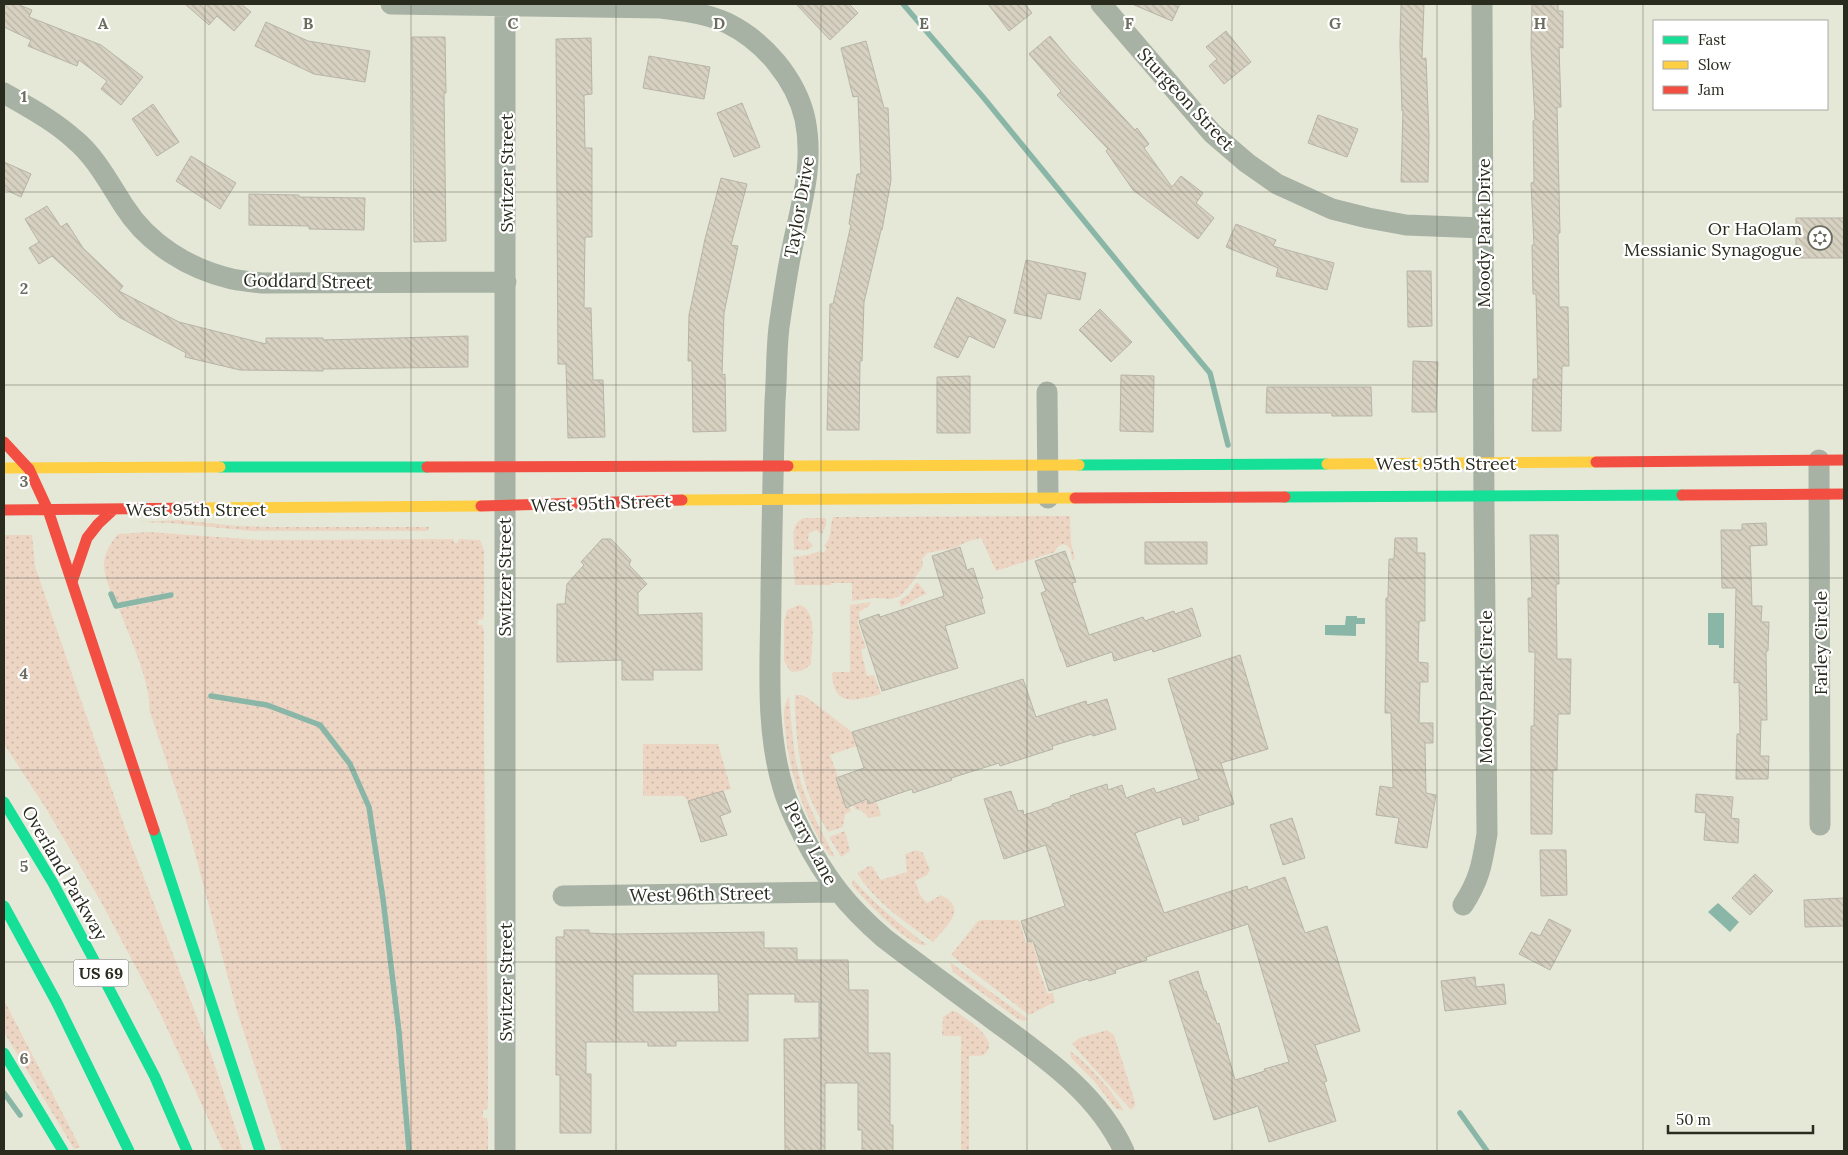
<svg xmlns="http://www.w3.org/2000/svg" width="1848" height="1155" font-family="Lora,serif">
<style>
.grass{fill:url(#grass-dots)}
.water{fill:#89b6a7}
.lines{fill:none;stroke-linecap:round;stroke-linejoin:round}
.stream{stroke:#89b6a7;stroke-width:5.5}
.building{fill:url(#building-back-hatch);stroke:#b7b4a8;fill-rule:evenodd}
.street{stroke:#a7b2a5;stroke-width:21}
.fast{stroke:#16e098;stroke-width:11}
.slow{stroke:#ffcf43;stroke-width:11}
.jam{stroke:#f24e42;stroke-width:11}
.grid{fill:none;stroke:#6c6d5f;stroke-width:1;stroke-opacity:0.55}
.labels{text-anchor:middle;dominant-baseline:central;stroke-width:4.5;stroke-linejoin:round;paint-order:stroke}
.shield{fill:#fff;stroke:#6a6b62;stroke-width:1}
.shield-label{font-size:16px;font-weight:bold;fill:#2a2b1f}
.street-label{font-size:18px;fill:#2a2b1f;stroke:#fff}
.poi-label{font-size:18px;fill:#2a2b1f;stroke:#fff;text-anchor:end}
.grid-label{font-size:16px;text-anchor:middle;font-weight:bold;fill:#6c6d5f;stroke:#fff;stroke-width:4.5;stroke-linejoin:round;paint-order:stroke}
</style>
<defs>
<pattern id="grass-dots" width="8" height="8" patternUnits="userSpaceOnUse" patternTransform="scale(1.25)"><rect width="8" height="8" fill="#edd5c4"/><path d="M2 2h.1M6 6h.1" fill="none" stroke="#cbb7a8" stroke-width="1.8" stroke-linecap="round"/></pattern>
<pattern id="building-back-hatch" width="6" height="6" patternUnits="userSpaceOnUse" patternTransform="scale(1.25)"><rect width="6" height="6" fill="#d7d1c1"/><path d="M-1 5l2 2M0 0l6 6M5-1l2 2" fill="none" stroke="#b9b4a5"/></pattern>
</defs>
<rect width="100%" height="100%" fill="#e6e8d7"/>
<path class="grass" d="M1070,516L1071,543L1075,559L1072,560C1071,552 1071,546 1063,544L1057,547L1055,552L996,571L981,538L969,541L954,548L927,553L922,559L923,566L911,584L900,596L891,599L874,598L852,601V583H831V585H795L793,557L808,555L820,551L823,553L827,549L824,546C833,536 829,528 833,517Z
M804,518H825L826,519V525L822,534L816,530L809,533L808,540L813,545L812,547L807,550H794C794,536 790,524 804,518Z
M179,520L237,526L275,527H429L428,531H252L170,523L139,522Z
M149,532L261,540L453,539L455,543H457L459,539L480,540L484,550V615L483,619L478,620V625H482L484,630C483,788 488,945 488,1102L487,1110H483V1118H487L488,1123V1151H282L236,1008L188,827L149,709C152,686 128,633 119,609L176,596L171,592L121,603L114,601C104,572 96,561 118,534Z
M4,535H32L35,566L124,825L211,1054L243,1151H223L159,1011L100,900L45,807L4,744Z
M916,583H918L927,594C917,596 911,603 901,607L899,601L909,594Z
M871,602L869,606L859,612L860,619L857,621L866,648L861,650L867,676L874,675L881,694C856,700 834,709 832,674L834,672H850V605Z
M799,605C819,609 811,648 811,664C805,670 799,673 790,671L784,661V621L787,610Z
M795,695H802L809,699L852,732L857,746L830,755L838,777L836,778L851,811L845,814L843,827L828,832C822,821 815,810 810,798C798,765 795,729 795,695Z
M789,697C792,726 793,757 802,786C810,810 823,834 835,857L829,855C804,817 790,775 785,730C784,719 782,706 789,697Z
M643,744H718L731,789L688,801L683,796H643Z
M867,800L869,804L876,801L881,814L880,816L869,818L862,811L855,809L853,805Z
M845,831L850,851L841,857L829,837Z
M916,850L923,853L930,870L927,875L915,881L920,895L927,903L941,895C969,909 946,926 933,942C905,922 876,903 857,873L869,866H872L881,880L907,872L905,854Z
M853,879C875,905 901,925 927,945C911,950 863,898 852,885Z
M982,920H1018L1020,922L1026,943L1032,942L1038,961L1036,963L1048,994L1053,993L1055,1002L1029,1015L951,955L978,921Z
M950,962L1028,1019L1024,1021L1018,1019L953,972Z
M4,1000L80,1147L74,1149L4,1032Z
M952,1011L957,1012C966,1019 1001,1040 985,1054C982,1057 973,1055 969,1056V1151H961V1036H942L943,1017Z
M1107,1030L1114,1035L1135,1102V1106L1131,1110L1072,1044L1079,1038Z
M1070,1051C1085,1060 1116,1095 1124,1111L1115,1108L1094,1081L1071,1058Z"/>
<path class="water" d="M1708,613H1724V648H1719V645H1708Z
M1346,616H1357V618H1365V624H1356V636L1325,635V625H1345Z
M1718,903L1739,922L1730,932L1708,912Z"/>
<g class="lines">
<path class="stream" d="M903,4L983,97L1139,288L1210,373L1228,445
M111,594L116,606L171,595
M211,696L267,705L320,725L350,764L369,807L383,899L399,1032L409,1151
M4,1093L20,1115
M1460,1113L1487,1151"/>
</g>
<path class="building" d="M4,4H17L32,10L29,17L101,45L143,77L121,105L101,89L107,81L79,60L77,66L28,46L31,40L4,27Z
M185,4H241L251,12L234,31L217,16L209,25Z
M796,4H849L858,13L830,40Z
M988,4H1025L1032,13L1009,31Z
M1132,4H1180L1172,21Z
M1401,4H1424L1422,59L1426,58L1429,136L1428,182H1401L1403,110L1402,111L1400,44Z
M1532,4H1558V11H1563V48L1559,47L1561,107H1557L1560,233H1558L1559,307H1568L1569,366H1562L1561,431H1532L1533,379H1538L1536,294H1533L1532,245H1534L1531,183L1534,182L1533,121L1535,120L1531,47Z
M266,22L308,41L370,51L365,82L314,74L255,46Z
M1226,31L1251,62L1224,84L1209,66L1217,59L1206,47Z
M1050,36L1071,61L1135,130L1137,128L1149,144L1144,148L1172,187L1181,176L1203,193L1196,203L1214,218L1198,239L1133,190L1106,151L1108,149L1057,95L1061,91L1029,54Z
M412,37H445L446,93H444L446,241L414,242Z
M591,38L592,94L584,95L585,148H592V237H585L584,308H591L593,380H603L605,437L568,438L566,364H558L556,39Z
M866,41L884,108H888L891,180L882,230H881L864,302L862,361H860L859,430H827L830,304H833L851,225L849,224L857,174H861L858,96L853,97L841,48Z
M649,56L710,67L704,99L643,88Z
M742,103L760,147L734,157L717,113Z
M153,104L179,142L157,156L132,119Z
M1318,115L1358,129L1347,157L1308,143Z
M191,156L236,183L220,209L176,181Z
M4,162L31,174L21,197L4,189Z
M721,178L747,184L731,245L738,246L724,313L722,375L725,374L726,431L693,432L692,361H688L689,315L705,239Z
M249,194L299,195V197L365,198L364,230L309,229V226L249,225Z
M47,206L61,227L67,223L83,248L123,286L119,291L179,322L266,344V338H323V340L468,336V367L323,369V371L240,370L185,357L186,353L119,317L52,256L39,264L29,248L39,242L25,219Z
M1796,218H1844V258H1796Z
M1236,224L1276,240L1273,246L1334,263L1327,290L1276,276L1278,268L1226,247Z
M1026,260L1086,273L1080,300L1047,293L1041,319L1014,313Z
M1407,271H1431L1432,326L1408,327Z
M957,297L1006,320L994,348L969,336L958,358L934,347Z
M1100,309L1132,342L1111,362L1079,330Z
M1413,361L1438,362L1436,412H1412Z
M1121,375L1154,376L1153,432L1120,431Z
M970,376V433H937V377Z
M1267,387H1371L1372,416H1332V413H1266Z
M1766,523L1767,545L1750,546L1752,606H1762L1761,622H1769L1768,651H1766L1767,720H1761L1760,756H1769L1768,779H1736L1737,734H1740L1739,682L1734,683L1736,588H1722L1721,530H1742V524Z
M1530,535H1558L1559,584H1556L1557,659H1571L1570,714H1558L1557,770H1553L1552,834H1531V726H1534L1535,652H1529L1528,598H1532Z
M1395,538H1417V553H1425V621H1419L1418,662L1428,663V682H1420L1419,723H1433V743H1425L1426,793L1436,795L1427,848L1395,843L1399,818L1376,815L1380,786L1393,788L1391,713H1385L1386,651V598H1388L1389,559H1394Z
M602,539H611L631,560L629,565L647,584L638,593V615L702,613V670H653V680H622V660L557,662V604H565L567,584L584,565L581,562Z
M1145,542H1207V564H1145Z
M960,547L967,570L973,568L983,598L981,599L985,613L945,626L958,668L882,691L859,621L879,614L880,617L944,596L932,556Z
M1065,551L1076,582L1072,583L1089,635L1143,617L1145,621L1174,611L1175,614L1192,608L1201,636L1153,652L1152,649L1114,661L1112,652L1067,667L1062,652H1061L1041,593L1046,591L1035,561Z
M1240,655L1268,749L1221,763L1234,804L1198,816L1199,820L1183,825L1181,817L1135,833L1164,913L1247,886L1248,890L1285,877L1305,933L1327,926L1360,1031L1315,1045L1327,1081L1324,1082L1336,1121L1269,1142L1258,1106L1214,1120L1169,981L1198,971L1204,991H1206L1217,1024L1219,1023L1235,1080L1265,1071L1264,1069L1289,1062L1248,924L1146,957L1147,960L1115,970L1116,973L1089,981L1088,979L1049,991L1033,941L1028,942L1021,921L1065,906L1046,845L1004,859L984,799L1011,791L1018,811L1023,810L1024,815L1052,806V804L1071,798L1070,796L1107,784L1108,790L1122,785L1126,798L1154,788L1156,793L1199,779L1168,679Z
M1023,679L1036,717L1086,701L1087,705L1107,699L1116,729L1093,736L1092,734L1052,746L1053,749L1000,766L999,763L951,778L952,780L913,793L912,789L868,804L867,799L846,808L836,778L864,768L852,732Z
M723,791L731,812L720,816L727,835L701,842L688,801Z
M1696,794L1733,797L1731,818L1739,819L1738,843L1704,840L1706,813L1695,812Z
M1292,818L1305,858L1283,865L1270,825Z
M1540,850H1566L1567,895L1541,896Z
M1755,874L1773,891L1750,915L1732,898Z
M1844,898V926L1805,927L1804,900Z
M1549,919L1571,930L1550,970L1519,954L1531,932L1540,936Z
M564,930H589V933L612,934L764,932V948H797V960H848L849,990H868V1053H890V1125H893V1151H862V1130H858V1083H825V1151H785L784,1039L819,1038V1002H795V994H748V1041H676V1046H648V1042H586V1074H591V1133H560V1075H556V937H564ZM633,974H718L719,1012H633Z
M1475,977L1476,987L1504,984L1506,1004L1445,1011L1441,981Z"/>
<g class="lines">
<path class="street" d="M391,4L661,8C683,11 706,13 727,23C764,41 796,79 805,119C814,163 802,201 793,244C787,271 783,300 779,327C776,352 777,377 775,401C773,465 772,528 771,592C771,657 764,728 784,791C789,807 796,821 803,835C825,878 847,906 884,938C919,965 955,991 991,1018C1041,1055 1097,1092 1124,1151
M1101,4L1212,133L1247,163L1277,184L1332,209L1368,218L1406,225L1483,228
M4,93C28,107 53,120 74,139C96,157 109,183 124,206C148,244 189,269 232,279C242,281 252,282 262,283L506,282
M1047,392L1048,498
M1819,460L1820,825
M563,896L837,892
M1463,905C1480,879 1482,864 1487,834L1484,511L1482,4
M505,1151V4"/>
<path class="fast" d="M1079,465L1327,464
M220,467H427
M1285,497L1682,495
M4,802L53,883L105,981L155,1077L187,1151
M154,830L260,1151
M4,906L57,1003L129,1151
M4,1053L63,1151"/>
<path class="slow" d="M1327,464L1596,462
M788,466L1079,465
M4,468L220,467
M682,500L1075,498
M202,508L481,506"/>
<path class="jam" d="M4,442L29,469L48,510L154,830
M1596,462L1844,460
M427,467L788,466
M1682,495L1844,494
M1075,498L1285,497
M481,506L682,500
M4,510L202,508
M72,582L87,538L98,524L114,509"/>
</g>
<path class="grid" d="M205,4V1151M411,4V1151M616,4V1151M821,4V1151M1027,4V1151M1232,4V1151M1437,4V1151M1643,4V1151M4,192H1844M4,385H1844M4,578H1844M4,770H1844M4,962H1844"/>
<defs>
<g id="synagogue-ring" transform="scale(1.25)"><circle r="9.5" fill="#fff" stroke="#6c6d5f" stroke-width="1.5"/><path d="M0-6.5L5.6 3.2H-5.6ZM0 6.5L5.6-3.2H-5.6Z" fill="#6c6d5f"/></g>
</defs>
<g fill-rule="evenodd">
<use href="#synagogue-ring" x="1820" y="238"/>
</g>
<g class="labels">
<rect class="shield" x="73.5" y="959.5" width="55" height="27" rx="4"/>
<g class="shield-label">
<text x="101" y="973">US 69</text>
</g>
<g class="street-label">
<text transform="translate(1186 99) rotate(47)">Sturgeon Street</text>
<text transform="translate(506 173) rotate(-90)">Switzer Street</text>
<text transform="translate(799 207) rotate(-80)">Taylor Drive</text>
<text transform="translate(1483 233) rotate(-90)">Moody Park Drive</text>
<text transform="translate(308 281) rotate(1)">Goddard Street</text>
<text x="1446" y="463">West 95th Street</text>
<text transform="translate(601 503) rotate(-2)">West 95th Street</text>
<text x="196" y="509">West 95th Street</text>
<text transform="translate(504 577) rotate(-90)">Switzer Street</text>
<text transform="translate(1820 643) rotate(-90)">Farley Circle</text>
<text transform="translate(1485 687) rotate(-90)">Moody Park Circle</text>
<text transform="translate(811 843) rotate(62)">Perry Lane</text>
<text transform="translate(65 873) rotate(60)">Overland Parkway</text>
<text transform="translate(700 894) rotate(-1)">West 96th Street</text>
<text transform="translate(505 982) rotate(-90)">Switzer Street</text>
</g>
<g class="poi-label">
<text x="1802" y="228">Or HaOlam<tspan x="1802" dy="21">Messianic Synagogue</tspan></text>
</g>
</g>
<g class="grid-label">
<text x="103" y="29">A</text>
<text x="308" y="29">B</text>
<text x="513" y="29">C</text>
<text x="719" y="29">D</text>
<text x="924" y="29">E</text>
<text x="1129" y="29">F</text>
<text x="1335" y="29">G</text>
<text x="1540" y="29">H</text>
<text x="24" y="102">1</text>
<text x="24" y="294">2</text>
<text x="24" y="487">3</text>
<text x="24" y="679">4</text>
<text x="24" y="872">5</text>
<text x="24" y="1064">6</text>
</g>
<rect width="1848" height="1155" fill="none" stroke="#2a2b1f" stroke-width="10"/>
<rect x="1653" y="20" width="175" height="90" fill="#ffffff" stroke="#aaaaa5"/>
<rect x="1663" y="36" width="25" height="8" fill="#16e098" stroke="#aaaaa5"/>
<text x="1698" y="45" font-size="15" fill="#2a2b1f">Fast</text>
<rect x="1663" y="61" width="25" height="8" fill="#ffcf43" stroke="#aaaaa5"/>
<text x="1698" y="70" font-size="15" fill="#2a2b1f">Slow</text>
<rect x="1663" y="86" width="25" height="8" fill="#f24e42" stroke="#aaaaa5"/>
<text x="1698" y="95" font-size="15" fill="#2a2b1f">Jam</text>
<path d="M1668 1125v8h145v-8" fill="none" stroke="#2a2b1f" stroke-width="2.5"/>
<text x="1676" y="1125" font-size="15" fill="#2a2b1f" stroke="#ffffff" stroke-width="4" paint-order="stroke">50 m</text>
</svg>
